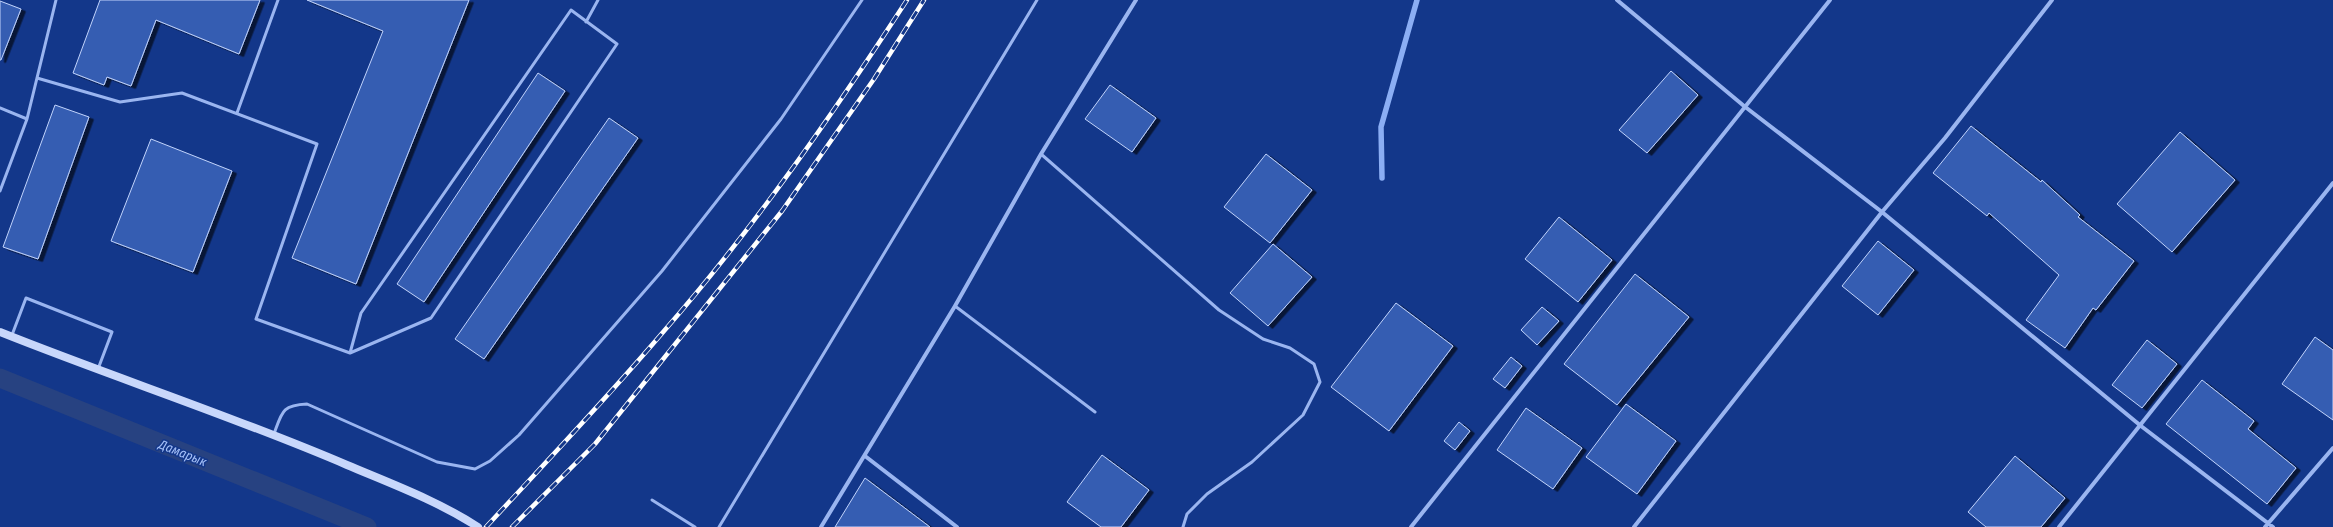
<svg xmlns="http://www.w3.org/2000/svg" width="2333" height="527" font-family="'Fira Sans Condensed',sans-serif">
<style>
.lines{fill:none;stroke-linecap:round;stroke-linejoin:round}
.stream{stroke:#8baef4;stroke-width:5.5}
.canal{stroke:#274281;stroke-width:19}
.building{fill:#365db2;stroke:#c0d3fc;filter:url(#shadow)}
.lane{stroke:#9ab5f0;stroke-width:3}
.street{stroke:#9ab5f0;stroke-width:4}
.secondary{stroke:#c8d7fb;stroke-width:8}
.rail-casing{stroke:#fff;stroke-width:4.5}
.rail{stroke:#13378a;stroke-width:3;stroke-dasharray:9;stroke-linecap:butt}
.labels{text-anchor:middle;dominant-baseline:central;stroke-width:3;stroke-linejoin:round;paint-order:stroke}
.water-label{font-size:13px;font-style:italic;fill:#a5c0f8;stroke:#13378a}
</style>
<defs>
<filter id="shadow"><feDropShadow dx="4.5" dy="2.5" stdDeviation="0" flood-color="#0009"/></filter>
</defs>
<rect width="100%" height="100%" fill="#13378a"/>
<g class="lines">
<path class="stream" d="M1382,178L1381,127L1417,0"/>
<path class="canal" d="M0,378L367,527"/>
</g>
<path class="building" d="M100,0H260L239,54L156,20L131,86L107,77L104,85L73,73Z
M307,0H469L356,284L292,258L383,31Z
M0,1L21,9L1,60H0Z
M1671,71L1698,95L1647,153L1619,130Z
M538,73L565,91L424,302L397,284Z
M1110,85L1156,118L1132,152L1085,119Z
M55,105L89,117L38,259L3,247Z
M609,118L638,138L484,359L455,339Z
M1971,126L2041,182L2042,180L2080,215L2078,217L2134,261L2096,310L2093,308L2065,348L2026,320L2059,275L1989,213L1987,216L1933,173Z
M2180,132L2235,180L2172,252L2117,204Z
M151,139L232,171L193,272L111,241Z
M1266,154L1312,190L1270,243L1224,207Z
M1559,217L1612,260L1578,302L1525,259Z
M1878,241L1914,270L1878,315L1842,286Z
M1273,244L1312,277L1268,326L1230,293Z
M1635,274L1689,317L1617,405L1564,364Z
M1396,303L1453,346L1389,431L1331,387Z
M1542,307L1559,321L1537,345L1521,330Z
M2315,337L2333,350V420L2282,384Z
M2147,340L2177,364L2142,408L2112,385Z
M1511,357L1522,366L1505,388L1493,379Z
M2202,380L2254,421L2248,429L2296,468L2267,504L2166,424Z
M1626,404L1676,441L1637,494L1586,457Z
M1526,408L1582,448L1553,489L1497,450Z
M1459,422L1470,431L1455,450L1444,441Z
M1102,455L1149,490L1121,527H1101L1067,502Z
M2015,456L2065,498L2041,527H1986L1968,512Z
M865,478L930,527H835Z"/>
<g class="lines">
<path class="lane" d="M586,22L598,0
M37,78L120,102L182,93L317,144L256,319L350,353L431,318L617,44L571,10L361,313L350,353
M0,108L27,119
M237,113L278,0
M1041,154L1219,310L1263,339L1290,348L1314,364L1320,382L1303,415L1252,462L1207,494L1187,514L1183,527
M0,191L27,119L56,0
M955,306L1095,412
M12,335L26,298L112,332L98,369
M274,434C282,412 282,405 307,404L437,462L475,469L490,461L519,435L662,271L781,119L862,0
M652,500L695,527
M719,527L1037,0"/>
<path class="street" d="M1617,0L1744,106L1882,212L2141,426L2273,527
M865,456L957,527
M821,527L955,306L1041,154L1136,0
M1411,527L1830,0
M1634,527L1882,212L1945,138L2052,0
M2059,527L2333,183
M2265,527L2333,448"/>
<path class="secondary" d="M0,332C115,378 233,416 347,465C392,484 438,501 478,527"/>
<g class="rail-casing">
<path id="rail" d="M486,527C546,462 607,398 664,331C754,228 833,114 907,0
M512,527L595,444L782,211L874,79L924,0"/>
</g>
<use href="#rail" class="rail"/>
</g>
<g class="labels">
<g class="water-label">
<text transform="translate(183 453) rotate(22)">Дамарык</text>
</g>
</g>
</svg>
